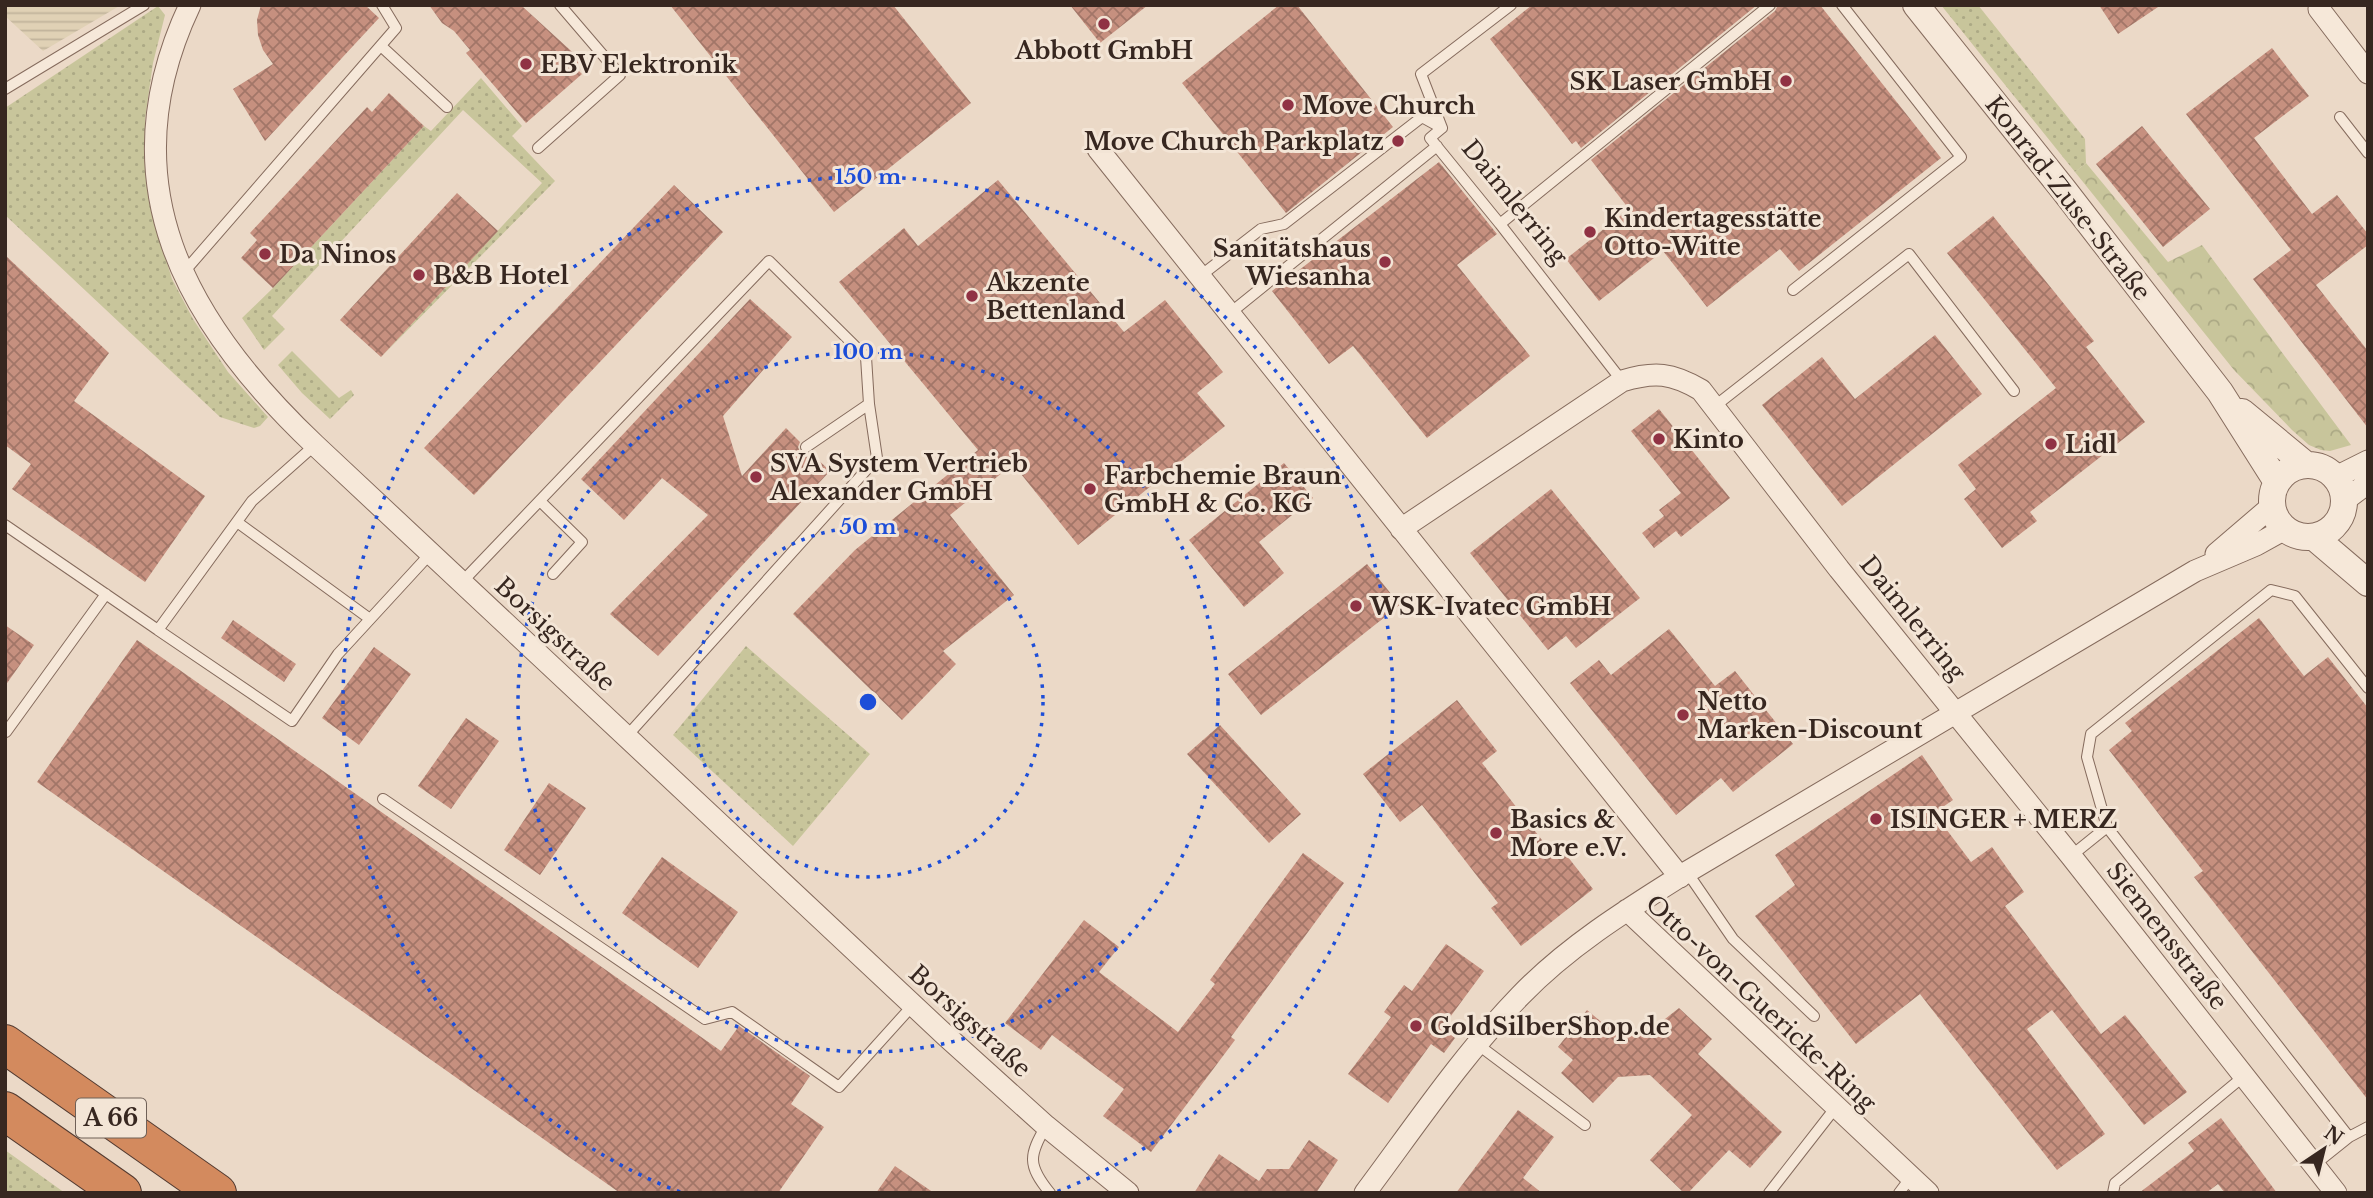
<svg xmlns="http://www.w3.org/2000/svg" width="2373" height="1198" font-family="'Libre Baskerville',serif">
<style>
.farmland{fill:url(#farmland-rules)}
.grass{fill:url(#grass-dots)}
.forest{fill:url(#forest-crowns)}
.building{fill:url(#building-cross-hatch)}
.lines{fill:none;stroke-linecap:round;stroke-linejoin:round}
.service-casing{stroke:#856b5d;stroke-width:12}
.minor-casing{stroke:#856b5d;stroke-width:23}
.tertiary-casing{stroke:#856b5d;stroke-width:28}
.motorway-casing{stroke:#533b31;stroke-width:40}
.service{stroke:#f6e8d9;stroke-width:10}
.minor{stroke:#f6e8d9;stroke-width:21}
.tertiary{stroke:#f6e8d9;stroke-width:26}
.motorway{stroke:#d38a5e;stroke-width:38}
.ring{fill:none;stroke:#1d4ed8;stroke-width:3.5;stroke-dasharray:3.5 7}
.poi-dot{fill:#903244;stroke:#f3e5d6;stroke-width:2.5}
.labels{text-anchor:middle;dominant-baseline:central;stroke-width:6;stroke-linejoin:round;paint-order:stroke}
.shield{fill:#f3e5d6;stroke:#6f6057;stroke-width:2}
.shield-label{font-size:23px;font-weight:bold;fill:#372720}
.poi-label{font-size:24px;font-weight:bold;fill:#372720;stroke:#f3e5d6;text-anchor:start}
.street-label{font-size:24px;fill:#372720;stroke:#f3e5d6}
.centre{fill:#1d4ed8;stroke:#f3e5d6;stroke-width:3.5}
.ring-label{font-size:21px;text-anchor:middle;font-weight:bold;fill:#1d4ed8;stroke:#f3e5d6;stroke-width:6;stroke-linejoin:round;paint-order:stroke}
</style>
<defs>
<pattern id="farmland-rules" width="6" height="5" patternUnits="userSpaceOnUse" patternTransform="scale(1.75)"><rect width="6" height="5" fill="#e0d1b5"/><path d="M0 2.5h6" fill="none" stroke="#c1b39b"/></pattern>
<pattern id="grass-dots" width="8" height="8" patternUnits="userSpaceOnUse" patternTransform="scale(1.75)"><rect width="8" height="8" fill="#c8c59b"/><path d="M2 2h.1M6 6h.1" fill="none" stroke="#aca985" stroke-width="1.8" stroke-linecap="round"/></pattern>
<pattern id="forest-crowns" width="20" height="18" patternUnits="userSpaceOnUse" patternTransform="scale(1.75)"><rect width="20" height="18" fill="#c8c59b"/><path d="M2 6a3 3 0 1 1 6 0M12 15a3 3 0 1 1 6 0" fill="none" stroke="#aca985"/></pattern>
<pattern id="building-cross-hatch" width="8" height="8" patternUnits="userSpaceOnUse" patternTransform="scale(1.75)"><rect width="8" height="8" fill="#c6907f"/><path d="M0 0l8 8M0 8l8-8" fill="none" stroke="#a27668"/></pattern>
</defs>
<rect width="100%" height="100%" fill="#ebd9c7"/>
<path class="farmland" d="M5,5H121L43,51L5,16Z"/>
<path class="grass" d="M1941,5H1978L2085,139L2086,163L2075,172Z
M158,6L165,15L153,63L145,119V169L152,215L172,279L193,319L228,372L268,417L260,426L254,428L220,417L5,215V108Z
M481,78L522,126L512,136L555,181L381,357L542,183L463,110L272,316L285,329L264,350L242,318L273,288L424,126L431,131Z
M292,351L339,398L351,390L354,395L330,419L302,393L278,365Z
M746,646L870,754L793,846L673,735Z
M5,1150L65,1193H5Z"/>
<path class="forest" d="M2086,163L2168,262L2202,245L2351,445L2330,451L2321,450L2309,445L2292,430L2234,370L2075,172Z"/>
<path class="building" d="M261,5H365L379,18L265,141L233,89L273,64L263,50L258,35L257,20Z
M429,5L523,7L581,60L575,67L582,74L526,123L466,53L470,50L454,31L442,23Z
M670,5H893L971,103L834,212Z
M1070,5H1148L1100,43Z
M1279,5H1297L1393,127L1286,213L1182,83Z
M1532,5H1757L1581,148L1576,141L1572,144L1490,39Z
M1778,5H1820L1941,158L1799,271L1780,249L1707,307L1663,251L1599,301L1566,259L1629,209L1591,160L1775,11Z
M2099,5H2161L2118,34Z
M2272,48L2309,96L2254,138L2312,214L2337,195L2368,234V245L2316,285L2368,351V428L2253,279L2291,250L2186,114Z
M389,93L424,126L273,288L241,258L257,240L250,233L367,107L372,112Z
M2142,126L2210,209L2163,247L2096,164Z
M1439,162L1497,234L1457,265L1530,356L1427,438L1353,346L1329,364L1272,291Z
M998,180L1124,332L1165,300L1223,372L1197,393L1225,426L1078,545L1013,464L950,515L1014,595L943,651L956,664L902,720L793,614L855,550L978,450L839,282L904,228L918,246Z
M674,185L723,232L474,495L424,448Z
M457,193L498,231L381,357L340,320Z
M1993,216L2094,341L2086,347L2145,422L2030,512L2037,521L2002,548L1964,499L1976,489L1958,465L2056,388L1947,253Z
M5,255L109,353L74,401L205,496L145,582L12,489L31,464L5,445Z
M750,299L792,337L723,416L742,476L786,428L800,442L798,447L800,452L806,455L811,453L830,471L658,656L610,614L708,515L662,478L624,520L581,479Z
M1935,335L1982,394L1842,506L1762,405L1822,357L1855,399Z
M1659,409L1730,498L1681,537L1676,531L1654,548L1642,533L1664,516L1659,510L1681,493L1631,431Z
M1284,463L1313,498L1259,542L1284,573L1244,607L1189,540Z
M1551,489L1640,598L1576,648L1566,636L1548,650L1470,553Z
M1367,564L1400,605L1261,715L1228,674Z
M2259,618L2304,676L2328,657L2368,708V1100L2194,877L2203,871L2109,750L2132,731L2125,723Z
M233,620L296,664L284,682L221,638Z
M5,625L34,645L5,686Z
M1669,629L1715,686L1735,671L1793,744L1733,792L1721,778L1676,815L1570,683L1599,660L1611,675Z
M137,640L721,1051L739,1026L810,1076L791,1104L824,1127L778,1193H620L37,782Z
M374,647L411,674L359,745L322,718Z
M1457,700L1497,751L1482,763L1556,858L1564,852L1593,889L1521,946L1491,908L1498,903L1422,805L1400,822L1363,774Z
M466,718L499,741L451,809L418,786Z
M1220,725L1301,814L1269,843L1187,754Z
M1922,755L1953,800L1934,813L1971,862L1992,847L2024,892L2005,906L2101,1034L2125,1015L2187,1092L2144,1125L2052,1010L2027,1029L2105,1134L2057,1170L1920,994L1856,1044L1755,916L1795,885L1775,855Z
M549,783L586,808L540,875L504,850Z
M1303,853L1344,883L1231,1037L1235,1040L1151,1152L1103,1116L1124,1089L1052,1035L1041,1050L1005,1023L1084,920L1119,947L1099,972L1178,1032L1215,984L1210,980Z
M662,857L738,912L698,968L622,913Z
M1446,944L1484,971L1442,1028L1455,1038L1444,1053L1431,1044L1388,1103L1348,1074L1391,1017L1384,1012L1404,985L1412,991Z
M1679,1008L1712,1039L1698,1054L1782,1132L1750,1168L1729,1150L1688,1193H1684L1650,1160L1692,1115L1650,1075L1618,1077L1593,1103L1561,1073L1573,1060L1558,1047L1587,1010L1605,1025L1625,1030L1646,1029L1665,1019Z
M1518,1110L1554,1137L1523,1178L1542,1193H1456Z
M2221,1118L2277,1193H2225L2218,1184L2206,1193H2139L2194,1151L2188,1143Z
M1309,1140L1338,1160L1316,1193H1194L1219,1154L1259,1181L1267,1169H1289Z
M895,1166L934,1193H876Z"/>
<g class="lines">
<g class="service-casing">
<path id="service" d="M1511,5L1421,74L1442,128L1430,138L1500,224L1622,381
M381,46L447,107
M5,89L144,5
M2340,117L2368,153
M538,148L620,75L560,5
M1500,224L1770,5
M184,272L396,28L382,5
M1199,277L1261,229L1284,224L1422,117L1442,128
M1793,290L1961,157L1842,5
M1229,314L1437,146
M1715,406L1909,254L2014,391
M540,501L582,542L553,574
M237,522L370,619
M5,525L158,630L252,501L315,445
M461,583L769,261L866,357L869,404
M158,630L292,721L338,654L430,554
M6,732L106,594
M626,737L877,458L869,404L806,447
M383,799L705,1019L732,1012L839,1087L913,1005
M2107,827L2349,1137L2368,1127
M2071,856L2107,827L2087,757L2091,734L2271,590L2295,596L2368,688
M1687,872L1733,939L1814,1016
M1477,1044L1585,1125
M1046,1126C1029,1155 1027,1165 1050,1193
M2314,1165L2349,1137
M1769,1193L1836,1107
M1899,1193L1911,1177
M2113,1193L2115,1183L2244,1076"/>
</g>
<g class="minor-casing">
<path id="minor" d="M190,5C106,182 185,322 315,445L945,1035L1046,1126L1128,1193
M2319,9L2368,73
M1098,149L1680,877
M2336,477L2368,461
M2345,500L2368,483
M1401,529L1622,381C1655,371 1672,373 1701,390L1839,569L2071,856L2336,1193
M2216,554L2272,506
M1627,910L1928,1193
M1365,1193C1415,1126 1462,1056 1520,996C1568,946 1628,909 1687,872L2195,571L2256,545L2285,529"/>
</g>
<g class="tertiary-casing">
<path id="tertiary" d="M1916,5L2063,189L2220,392L2277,482
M2242,412L2305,464
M2272 501a36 36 0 1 1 72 0a36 36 0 1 1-72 0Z
M2314,537L2368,583"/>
</g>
<g class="motorway-casing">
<path id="motorway" d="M5,1044L217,1193
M5,1111L122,1193"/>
</g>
<use href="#service" class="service"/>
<use href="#minor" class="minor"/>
<use href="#tertiary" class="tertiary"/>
<use href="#motorway" class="motorway"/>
</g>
<g class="ring">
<circle cx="868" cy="702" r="175"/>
<circle cx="868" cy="702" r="350"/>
<path d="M680 1192A525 525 0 1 1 1056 1192"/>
</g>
<g class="poi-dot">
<circle cx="1104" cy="24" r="7"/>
<circle cx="526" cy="64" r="7"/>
<circle cx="1786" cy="81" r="7"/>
<circle cx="1288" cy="105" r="7"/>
<circle cx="1398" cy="141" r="7"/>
<circle cx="1590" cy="232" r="7"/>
<circle cx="265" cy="254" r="7"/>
<circle cx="1385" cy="262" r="7"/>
<circle cx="419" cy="275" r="7"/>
<circle cx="972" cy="296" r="7"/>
<circle cx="1659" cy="439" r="7"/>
<circle cx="2051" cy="444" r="7"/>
<circle cx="756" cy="477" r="7"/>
<circle cx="1090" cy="489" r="7"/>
<circle cx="1356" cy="606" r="7"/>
<circle cx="1683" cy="715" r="7"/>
<circle cx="1876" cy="819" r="7"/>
<circle cx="1496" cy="833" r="7"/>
<circle cx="1416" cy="1026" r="7"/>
</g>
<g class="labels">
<rect class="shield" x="76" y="1098.5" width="70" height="39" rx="5"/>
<g class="shield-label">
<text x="111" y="1118">A 66</text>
</g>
<g class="poi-label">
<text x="1104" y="50" text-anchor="middle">Abbott GmbH</text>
<text x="540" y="64">EBV Elektronik</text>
<text x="1772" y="81" text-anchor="end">SK Laser GmbH</text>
<text x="1302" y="105">Move Church</text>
<text x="1384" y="141" text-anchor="end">Move Church Parkplatz</text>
<text x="1604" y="218">Kindertagesstätte<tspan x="1604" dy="28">Otto-Witte</tspan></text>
<text x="1371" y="248" text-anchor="end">Sanitätshaus<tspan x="1371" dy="28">Wiesanha</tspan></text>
<text x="279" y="254">Da Ninos</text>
<text x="433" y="275">B&amp;B Hotel</text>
<text x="986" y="282">Akzente<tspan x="986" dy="28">Bettenland</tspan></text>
<text x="1673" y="439">Kinto</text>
<text x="2065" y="444">Lidl</text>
<text x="770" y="463">SVA System Vertrieb<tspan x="770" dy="28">Alexander GmbH</tspan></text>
<text x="1104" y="475">Farbchemie Braun<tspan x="1104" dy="28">GmbH &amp; Co. KG</tspan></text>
<text x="1370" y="606">WSK-Ivatec GmbH</text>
<text x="1697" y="701">Netto<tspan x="1697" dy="28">Marken-Discount</tspan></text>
<text x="1510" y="819">Basics &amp;<tspan x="1510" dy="28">More e.V.</tspan></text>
<text x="1890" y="819">ISINGER + MERZ</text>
<text x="1430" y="1026">GoldSilberShop.de</text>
</g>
<g class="street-label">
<text transform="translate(2068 198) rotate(52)">Konrad-Zuse-Straße</text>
<text transform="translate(1515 202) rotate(51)">Daimlerring</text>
<text transform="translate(1913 618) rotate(51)">Daimlerring</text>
<text transform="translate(555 634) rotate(43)">Borsigstraße</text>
<text transform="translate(2167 936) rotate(52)">Siemensstraße</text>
<text transform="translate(1761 1003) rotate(43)">Otto-von-Guericke-Ring</text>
<text transform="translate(970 1021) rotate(42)">Borsigstraße</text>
</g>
</g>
<circle cx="868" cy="702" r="10" class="centre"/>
<g class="ring-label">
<text x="868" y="184">150 m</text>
<text x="868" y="359">100 m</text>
<text x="868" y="534">50 m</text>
</g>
<rect width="2373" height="1198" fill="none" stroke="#372720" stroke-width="14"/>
<g transform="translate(2324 1149) rotate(35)" stroke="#f3e5d6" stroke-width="5" paint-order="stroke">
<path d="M0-5L12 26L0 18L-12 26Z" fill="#372720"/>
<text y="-10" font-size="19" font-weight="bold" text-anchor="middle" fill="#372720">N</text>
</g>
</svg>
